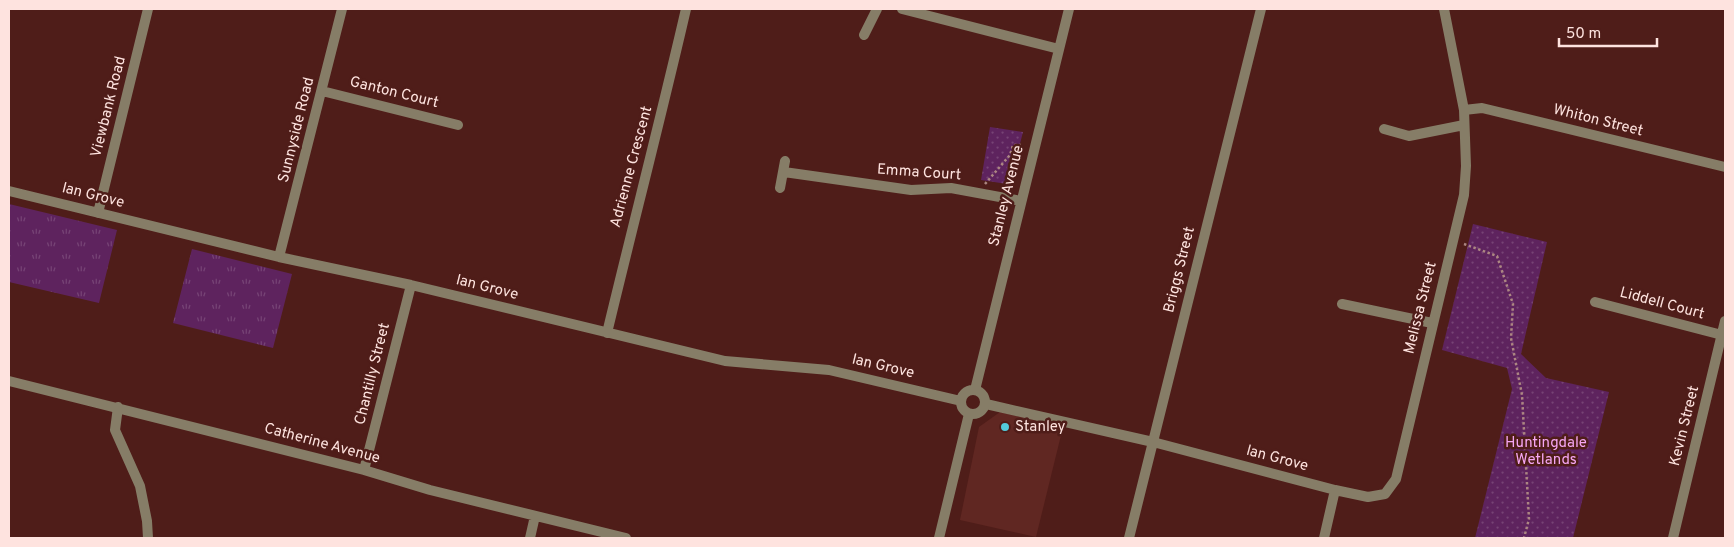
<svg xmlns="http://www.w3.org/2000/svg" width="1734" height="547" font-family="Overpass,sans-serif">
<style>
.built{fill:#602722}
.grass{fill:url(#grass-tufts)}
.park{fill:url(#park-dots)}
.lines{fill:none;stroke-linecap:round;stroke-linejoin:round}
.path{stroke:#ac8682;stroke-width:2.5;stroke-dasharray:2.5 2.5;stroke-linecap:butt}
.street{stroke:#867d67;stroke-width:10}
.poi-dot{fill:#53cbdb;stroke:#4f1d19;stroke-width:2}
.labels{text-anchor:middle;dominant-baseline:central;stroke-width:5;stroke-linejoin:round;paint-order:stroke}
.street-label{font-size:15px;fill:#fee3df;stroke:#4f1d19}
.poi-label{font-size:15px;fill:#fee3df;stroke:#4f1d19;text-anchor:start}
.park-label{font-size:15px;fill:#f5a6f3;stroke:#4f1d19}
</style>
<defs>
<pattern id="grass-tufts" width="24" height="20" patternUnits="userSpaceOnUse" patternTransform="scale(1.25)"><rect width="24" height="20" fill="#5e235e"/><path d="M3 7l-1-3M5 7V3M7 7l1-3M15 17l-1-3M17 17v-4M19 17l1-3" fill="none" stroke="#764375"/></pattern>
<pattern id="park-dots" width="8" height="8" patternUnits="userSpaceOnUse" patternTransform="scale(1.25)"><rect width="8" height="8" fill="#5e235e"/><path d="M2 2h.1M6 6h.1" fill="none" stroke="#764375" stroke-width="1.8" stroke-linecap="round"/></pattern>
</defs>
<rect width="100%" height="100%" fill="#4f1d19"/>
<path class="built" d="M1000,412L1063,427L1036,537L960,520L979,427Z"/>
<path class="grass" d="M9,204L117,230L99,303L9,282Z
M192,249L292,274L273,348L173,323Z"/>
<path class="park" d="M990,127L1023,132L1010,182L1007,184L981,180Z
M1473,224L1547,242L1521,354L1546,378L1609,392L1573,538H1475L1512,389L1507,368L1442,350Z"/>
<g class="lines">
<path class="path" d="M985,184L1010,155L1013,145H1021
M1464,244L1497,256L1513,304L1511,338L1522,395L1529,519L1524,538"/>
<path class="street" d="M902,9L1059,49
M864,35L877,9
M322,91L458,125
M1464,110L1482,108L1725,167
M1384,129L1409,136L1464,125
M784,172L911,190L951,188L1021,201
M780,188L785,161
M9,191L279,257L411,285L725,361L829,370L961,401
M98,213L148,9
M279,257L342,9
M1595,302L1722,335
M1342,304L1432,323
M607,333C633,225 661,117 686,9
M9,381L364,470L430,490L626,538
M961 402a12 12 0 1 1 24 0a12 12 0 1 1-24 0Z
M975,390L1069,9
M986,404L1153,442L1335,490L1368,497L1385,494L1396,479L1464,195L1466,166L1464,110L1444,9
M118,407L115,430L140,486L147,521L148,538
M364,470L411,285
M530,538L535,516
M939,538L969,414
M1129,538L1261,9
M1324,538L1335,490
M1673,538L1725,321"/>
</g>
<circle class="poi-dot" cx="1005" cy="427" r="5"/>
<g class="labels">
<g class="street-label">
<text transform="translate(394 93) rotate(14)">Ganton Court</text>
<text transform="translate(109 107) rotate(-76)">Viewbank Road</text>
<text transform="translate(1598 121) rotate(14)">Whiton Street</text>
<text transform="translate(297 130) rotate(-76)">Sunnyside Road</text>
<text transform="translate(632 167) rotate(-75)">Adrienne Crescent</text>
<text transform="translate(919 173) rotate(4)">Emma Court</text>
<text transform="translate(93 196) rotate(14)">Ian Grove</text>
<text transform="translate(1007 196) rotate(-76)">Stanley Avenue</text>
<text transform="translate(1180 270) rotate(-76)">Briggs Street</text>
<text transform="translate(487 288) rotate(14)">Ian Grove</text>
<text transform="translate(1662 304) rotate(15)">Liddell Court</text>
<text transform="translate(1421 308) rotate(-76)">Melissa Street</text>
<text transform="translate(883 367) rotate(13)">Ian Grove</text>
<text transform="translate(373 374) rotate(-76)">Chantilly Street</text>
<text transform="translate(1685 426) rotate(-76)">Kevin Street</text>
<text transform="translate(322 444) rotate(15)">Catherine Avenue</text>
<text transform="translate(1277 459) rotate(15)">Ian Grove</text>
</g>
<g class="poi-label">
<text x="1015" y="427">Stanley</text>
</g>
<g class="park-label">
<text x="1546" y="443">Huntingdale<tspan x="1546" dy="17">Wetlands</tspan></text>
</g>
</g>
<rect width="1734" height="547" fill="none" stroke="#fee3df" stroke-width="20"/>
<path d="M1559 38v8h98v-8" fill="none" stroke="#fee3df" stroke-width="2.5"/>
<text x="1566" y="38" font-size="15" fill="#fee3df" stroke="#4f1d19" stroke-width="4" paint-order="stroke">50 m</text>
</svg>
